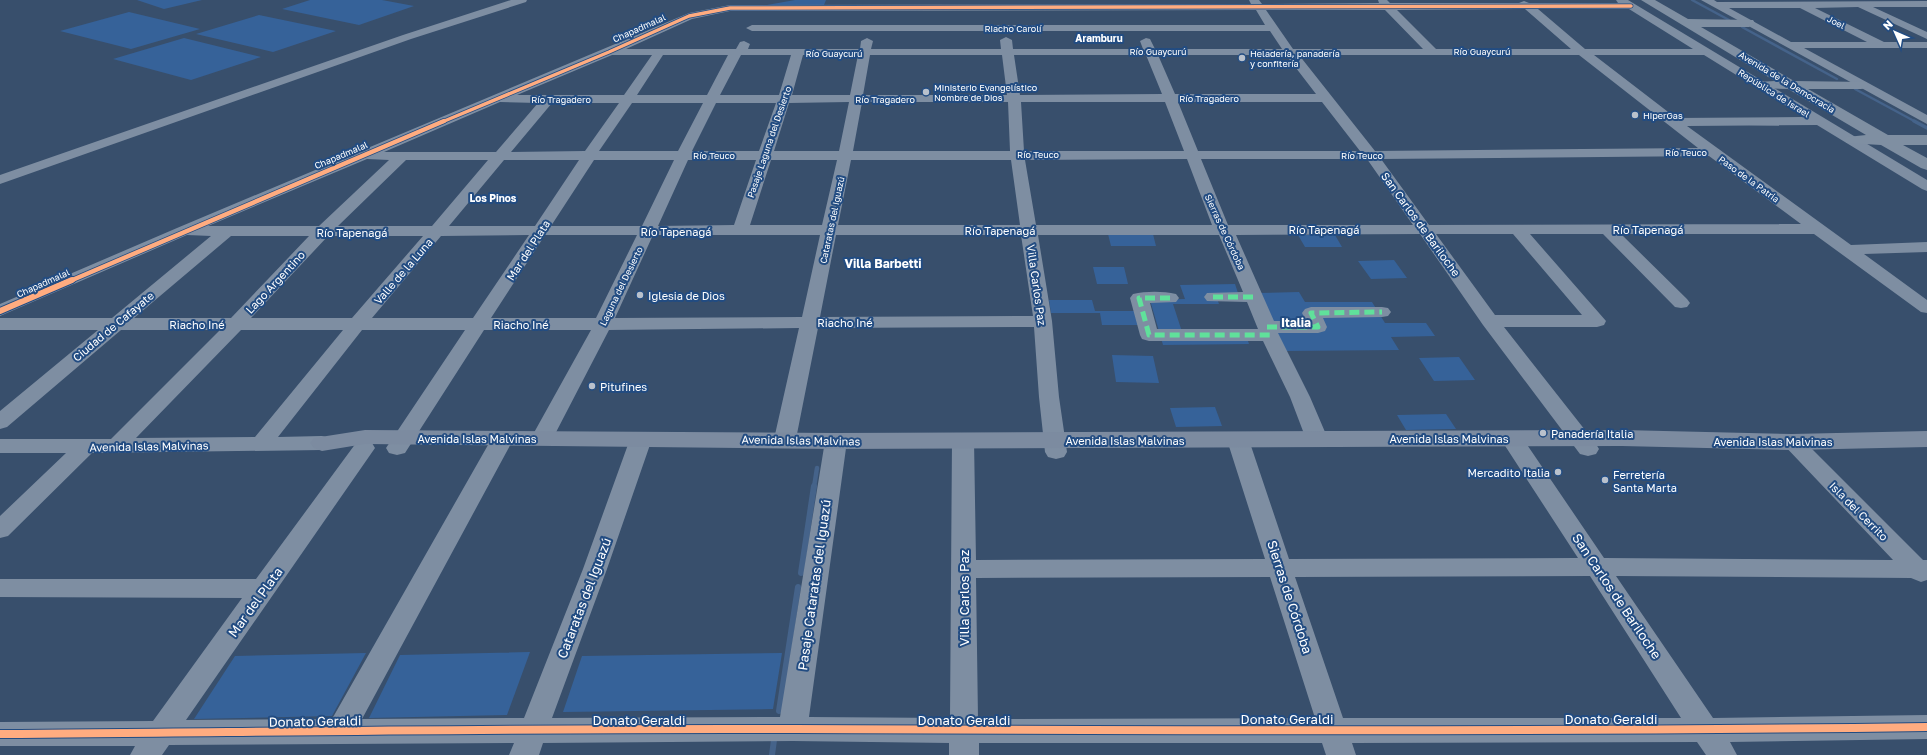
<svg xmlns="http://www.w3.org/2000/svg" width="1927" height="755" font-family="'Golos Text',sans-serif">
<style>
.green{fill:#366299}
.lines{fill:none;stroke-linecap:round;stroke-linejoin:round}
.stream-far3{stroke:#45638a;stroke-width:2.5}
.stream-far2{stroke:#45638a;stroke-width:3.5}
.stream-far1{stroke:#45638a;stroke-width:4.5}
.stream{stroke:#45638a;stroke-width:6}
.minor{fill:#7e8ea2;fill-rule:evenodd}
.major{fill:#7c8ba0;fill-rule:evenodd}
.highway{fill:#7f8fa2;fill-rule:evenodd}
.quiet{stroke:#60e19b;stroke-width:5;stroke-dasharray:10 5;stroke-linecap:butt}
.cycleway-far3-casing{stroke:#224c82;stroke-width:5}
.cycleway-far2-casing{stroke:#224c82;stroke-width:6}
.cycleway-far1-casing{stroke:#224c82;stroke-width:8}
.cycleway-casing{stroke:#224c82;stroke-width:10}
.cycleway-far3{stroke:#ffac80;stroke-width:3.5}
.cycleway-far2{stroke:#ffac80;stroke-width:4.5}
.cycleway-far1{stroke:#ffac80;stroke-width:6}
.cycleway{stroke:#ffac80;stroke-width:8}
.poi-dot{fill:#b9c1cc;stroke:#224c82;stroke-width:1.5}
.labels{text-anchor:middle;dominant-baseline:central;stroke-width:4;stroke-linejoin:round;paint-order:stroke}
.far-street-label{font-size:9px;fill:#fff;stroke:#224c82}
.far-poi-label{font-size:9px;fill:#fff;stroke:#224c82;text-anchor:start}
.far-neighbourhood-label{font-size:10px;font-weight:bold;fill:#fff;stroke:#224c82}
.street-label{font-size:11px;fill:#fff;stroke:#224c82}
.poi-label{font-size:11px;fill:#fff;stroke:#224c82;text-anchor:start}
.neighbourhood-label{font-size:12px;font-weight:bold;fill:#fff;stroke:#224c82}
.near-street-label{font-size:13px;fill:#fff;stroke:#224c82}
</style>
<rect width="100%" height="100%" fill="#384f6c"/>
<path class="green" d="M137,0H202L164,9Z
M310,0H382L414,6L359,25L282,9Z
M795,0H826L824,5H767Z
M129,12L200,29L131,49L60,31Z
M259,15L336,31L273,52L196,34Z
M184,38L261,57L191,80L113,59Z
M1108,234H1153L1156,246H1111Z
M1298,235H1335L1342,247H1305Z
M1394,260L1407,278L1371,279L1358,261Z
M1093,267H1124L1128,284H1097Z
M1235,284L1238,293H1215L1219,304H1173L1184,338H1247L1249,344L1163,345L1150,300L1185,299L1180,285Z
M1299,292L1305,302H1372L1385,323H1426L1435,336L1391,337L1399,350L1284,351L1258,293Z
M1049,300H1092L1095,311H1136L1140,325H1102L1100,313H1051Z
M1112,355L1153,356L1159,383L1116,382Z
M1459,357L1475,380L1434,381L1419,358Z
M1215,407L1222,426L1176,427L1170,408Z
M1446,414L1456,429L1406,430L1397,415Z
M530,652L507,715L369,718L400,655Z
M366,653L332,716L194,719L235,656Z
M782,653L773,709L563,712L582,656Z"/>
<g class="lines">
<path class="stream-far3" d="M1692,0L1729,20
M1742,27L1837,79
M1855,89L1916,122"/>
<path class="stream-far2" d="M1914,121L1927,128"/>
<path class="stream-far1" d="M814,487L817,468"/>
<path class="stream" d="M801,573L814,486
M779,711L798,587
M772,755L774,740"/>
<path class="minor" d="M511,0H527L526,2L411,39L0,184V175L403,35Z
M1249,0H1259L1262,4L1379,3L1378,0H1387L1390,3H1519L1524,1L1529,3H1618L1616,0H1628L1927,180V191L1922,189L1817,125L1687,126L1851,245L1927,242V252L1864,254L1927,300V313L1921,312L1814,234H1621L1687,299L1690,303L1687,307L1681,308L1675,307L1603,234H1530L1606,321L1604,325L1597,327H1504L1596,444L1599,449L1596,454L1588,456L1580,454L1483,325L1420,234L1236,235L1274,321H1306L1302,313L1305,309L1311,307H1382L1388,308L1391,312L1388,316L1382,317L1323,318L1327,327L1325,331L1318,333H1278L1310,397L1328,439L1325,444L1317,446L1309,444L1306,439L1290,397L1263,341H1149L1142,339L1140,335L1130,298L1133,294C1146,291 1163,291 1176,294L1179,298L1176,302L1150,303L1157,329H1258L1247,302L1207,301L1204,297L1207,293L1243,292L1219,235H1038L1052,321L1059,397L1067,452L1064,457L1056,459L1048,457L1045,452L1039,397L1034,327L818,328L796,439L793,444L785,446L777,444L774,439L799,328L609,330L553,438L550,443L542,445L534,443L531,438L591,330H484L405,453L397,455L389,453L386,448L465,330H362L278,437L322,436L330,438L333,443L330,448L322,450L92,453L8,536L0,538V516L66,453H0V439H111L220,330H121L7,427L0,429V411L98,330H0V318H112L211,236L187,235L0,316V304L177,228L689,13L730,5L1251,4ZM1525,9L1571,49H1436L1397,10ZM1538,9H1629L1693,49H1585ZM1256,10L1265,25H752L746,28L752,31H1270L1282,49H1155L1150,39L1146,38L1140,41L1143,49H1013L1012,40L1006,37L1000,40L1001,49H871L873,41L867,38L861,41L860,49H748L750,44L744,41L740,42L736,49H626L692,19L730,11ZM1266,10H1385L1423,49H1293ZM612,55H652L624,95H517ZM663,55H728L707,95H637ZM741,55H791L779,95H720ZM803,55H858L850,95H792ZM870,55H1002L1007,95H863ZM1014,55H1146L1162,94L1020,95ZM1158,55H1286L1316,94H1175ZM1299,55H1579L1698,148L1375,151ZM1594,55H1704L1804,117L1676,118ZM500,102L538,103L496,152H384ZM849,102L839,151H774L789,103ZM862,102H1008L1010,151H853ZM1021,102H1165L1184,151H1024ZM1178,102H1322L1360,151H1198ZM552,103H619L585,151L511,152ZM632,103H703L678,151H599ZM716,103H776L759,151H692ZM1709,156L1801,224L1429,225L1381,159ZM367,159L389,160L319,226H208ZM1187,159L1212,225H1036L1025,160ZM1201,159H1367L1413,225H1228ZM406,160H488L432,226H338ZM504,160H579L535,226H449ZM594,160H674L642,226H551ZM688,160H756L734,225L658,226ZM771,160H837L822,225H750ZM851,160H1011L1020,225H838ZM1436,234H1513L1582,315H1495ZM529,235L473,318H372L441,236ZM545,235H637L596,318H491ZM653,235H820L802,317L615,318ZM836,235H1021L1033,316L820,317ZM231,236H309L231,318H134ZM328,236H423L352,318H251ZM241,330H343L255,437L136,438Z
M1701,0H1714L1717,2L1927,1V7H1873L1927,32V39L1858,7L1815,8L1884,42H1927V48H1804L1927,115V124ZM1729,8H1800L1867,42H1791Z
M503,431L511,433L514,438L362,719L524,718L583,569L630,439L633,434L641,432L649,434L652,439L607,569L552,718L780,717L825,441L828,436L836,434L844,436L847,441L809,717L950,718L952,440L955,435L963,433L971,435L974,440L976,560L1265,559L1227,440L1230,435L1238,433L1246,435L1249,440L1289,559L1578,558L1500,438L1503,433L1511,431L1519,433L1604,558L1893,560L1781,442L1784,437L1792,435L1800,437L1923,560H1927V580L1921,582L1911,578L1616,576L1713,718L1927,715V739L1730,742L1737,755H1706L1697,742L1352,743L1356,755H1326L1322,743H979V755H949V743L793,741L543,743L539,755H509L514,743L169,745L162,755H130L135,746H0V722L153,721L242,598L0,597V579H256L356,443L364,441L372,443L375,448L186,720L332,719L492,438L495,433ZM1590,576L1681,718H1343L1295,577ZM1270,577L1315,718L978,719L976,578Z"/>
<path class="major" d="M365,430L836,433L1622,430L1792,434L1927,431V447L1792,450L1622,446L836,449L365,444L322,451L314,448L310,443L314,438Z"/>
<path class="highway" d="M1641,0H1655L1688,19L1753,20L1755,23L1749,27H1701L1794,81L1866,82L1868,85L1866,88L1861,89H1808L1888,135H1927V145H1903L1927,158V170L1921,168L1881,145L1847,143L1844,140L1847,137L1866,135L1788,89L1757,88L1755,85L1757,82L1775,81Z"/>
<path class="quiet" d="M1213,297H1254
M1170,298H1139L1149,335H1270
M1267,327H1318L1311,313L1382,312"/>
<g class="cycleway-far3-casing">
<path id="cycleway-far3" d="M442,122L609,52L689,16L730,8L1631,6"/>
</g>
<g class="cycleway-far2-casing">
<path id="cycleway-far2" d="M70,281L444,121"/>
</g>
<g class="cycleway-far1-casing">
<path id="cycleway-far1" d="M0,311L72,280"/>
</g>
<g class="cycleway-casing">
<path id="cycleway" d="M0,734C265,732 529,728 794,729C1172,730 1549,732 1927,727"/>
</g>
<use href="#cycleway-far3" class="cycleway-far3"/>
<use href="#cycleway-far2" class="cycleway-far2"/>
<use href="#cycleway-far1" class="cycleway-far1"/>
<use href="#cycleway" class="cycleway"/>
</g>
<g class="poi-dot">
<circle cx="1242" cy="58" r="4"/>
<circle cx="926" cy="92" r="4"/>
<circle cx="1635" cy="115" r="4"/>
<circle cx="640" cy="295" r="4"/>
<circle cx="592" cy="386" r="4"/>
<circle cx="1543" cy="433" r="4"/>
<circle cx="1558" cy="472" r="4"/>
<circle cx="1605" cy="480" r="4"/>
</g>
<g class="labels">
<g class="far-street-label">
<text transform="translate(1836 22) rotate(26)">Joel</text>
<text transform="translate(639 28) rotate(-24)">Chapadmalal</text>
<text x="1013" y="28">Riacho Carolí</text>
<text x="1158" y="51">Río Guaycurú</text>
<text x="1482" y="51">Río Guaycurú</text>
<text x="834" y="53">Río Guaycurú</text>
<text transform="translate(1787 82) rotate(31)">Avenida de la Democracia</text>
<text transform="translate(1774 93) rotate(32)">República de Israel</text>
<text x="1209" y="98">Río Tragadero</text>
<text x="561" y="99">Río Tragadero</text>
<text x="885" y="99">Río Tragadero</text>
<text transform="translate(769 142) rotate(-71)">Pasaje Laguna del Desierto</text>
<text x="1686" y="152">Río Teuco</text>
<text x="1038" y="154">Río Teuco</text>
<text transform="translate(341 155) rotate(-23)">Chapadmalal</text>
<text x="714" y="155">Río Teuco</text>
<text x="1362" y="155">Río Teuco</text>
<text transform="translate(1749 179) rotate(36)">Paso de la Patria</text>
<text transform="translate(832 220) rotate(-78)">Cataratas del Iguazú</text>
<text transform="translate(1225 232) rotate(65)">Sierras de Córdoba</text>
<text transform="translate(43 283) rotate(-24)">Chapadmalal</text>
<text transform="translate(621 286) rotate(-64)">Laguna del Desierto</text>
</g>
<g class="far-poi-label">
<text x="1250" y="53">Heladería, panadería<tspan x="1250" dy="10">y confitería</tspan></text>
<text x="934" y="87">Ministerio Evangelístico<tspan x="934" dy="10">Nombre de Dios</tspan></text>
<text x="1643" y="115">HiperGas</text>
</g>
<g class="far-neighbourhood-label">
<text x="1099" y="38">Aramburu</text>
<text x="493" y="198">Los Pinos</text>
</g>
<g class="street-label">
<text transform="translate(1421 224) rotate(54)">San Carlos de Bariloche</text>
<text x="1324" y="229">Río Tapenagá</text>
<text x="1648" y="229">Río Tapenagá</text>
<text x="1000" y="230">Río Tapenagá</text>
<text x="676" y="231">Río Tapenagá</text>
<text x="352" y="232">Río Tapenagá</text>
<text transform="translate(528 250) rotate(-57)">Mar del Plata</text>
<text transform="translate(403 271) rotate(-49)">Valle de la Luna</text>
<text transform="translate(275 282) rotate(-47)">Lago Argentino</text>
<text transform="translate(1037 285) rotate(82)">Villa Carlos Paz</text>
<text x="845" y="322">Riacho Iné</text>
<text x="197" y="324">Riacho Iné</text>
<text x="521" y="324">Riacho Iné</text>
<text transform="translate(113 326) rotate(-40)">Ciudad de Cafayate</text>
<text x="477" y="438">Avenida Islas Malvinas</text>
<text x="1449" y="438">Avenida Islas Malvinas</text>
<text transform="translate(801 440) rotate(1)">Avenida Islas Malvinas</text>
<text x="1125" y="440">Avenida Islas Malvinas</text>
<text x="1773" y="441">Avenida Islas Malvinas</text>
<text transform="translate(149 446) rotate(-1)">Avenida Islas Malvinas</text>
<text transform="translate(1859 511) rotate(45)">Isla del Cerrito</text>
</g>
<g class="poi-label">
<text x="648" y="295">Iglesia de Dios</text>
<text x="600" y="386">Pitufines</text>
<text x="1551" y="433">Panadería Italia</text>
<text x="1550" y="472" text-anchor="end">Mercadito Italia</text>
<text x="1613" y="474">Ferretería<tspan x="1613" dy="13">Santa Marta</tspan></text>
</g>
<g class="neighbourhood-label">
<text x="883" y="263">Villa Barbetti</text>
<text x="1296" y="322">Italia</text>
</g>
<g class="near-street-label">
<text transform="translate(814 585) rotate(-82)">Pasaje Cataratas del Iguazú</text>
<text transform="translate(1617 596) rotate(56)">San Carlos de Bariloche</text>
<text transform="translate(1290 597) rotate(72)">Sierras de Córdoba</text>
<text transform="translate(584 598) rotate(-69)">Cataratas del Iguazú</text>
<text transform="translate(964 598) rotate(-90)">Villa Carlos Paz</text>
<text transform="translate(255 602) rotate(-54)">Mar del Plata</text>
<text x="1287" y="719">Donato Geraldi</text>
<text x="1611" y="719">Donato Geraldi</text>
<text x="639" y="720">Donato Geraldi</text>
<text x="964" y="720">Donato Geraldi</text>
<text transform="translate(315 721) rotate(-1)">Donato Geraldi</text>
</g>
</g>
<g transform="translate(1895 32) rotate(315)" stroke="#224c82" stroke-width="3" paint-order="stroke">
<path d="M0-3L7 15L0 10L-7 15Z" fill="#ffffff"/>
<text y="-6" font-size="11" font-weight="bold" text-anchor="middle" fill="#ffffff">N</text>
</g>
</svg>
